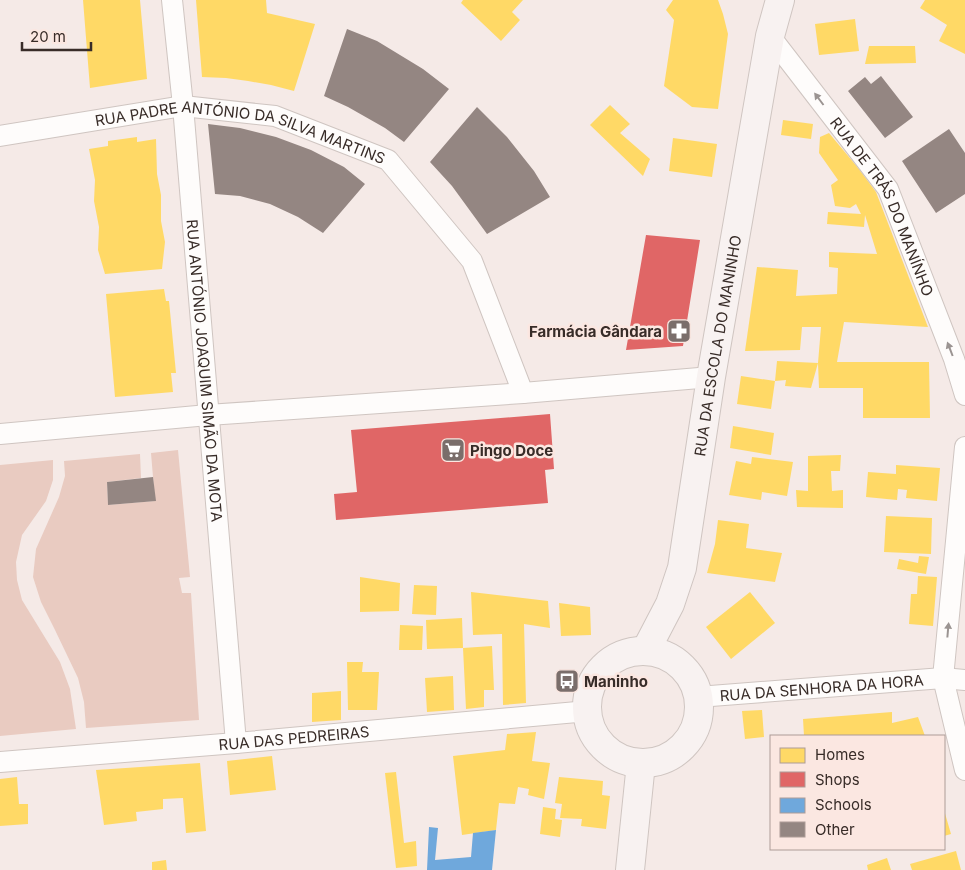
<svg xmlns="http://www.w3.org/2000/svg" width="965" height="870" font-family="Inter,sans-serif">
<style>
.green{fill:#e9cbc1}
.homes{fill:#ffd966}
.shops{fill:#e06666}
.schools{fill:#6fa8dc}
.building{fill:#948682}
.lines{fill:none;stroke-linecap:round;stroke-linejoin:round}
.street-casing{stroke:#cfc5c1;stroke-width:22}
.secondary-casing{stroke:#cfc5c1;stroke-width:30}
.street{stroke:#fefcfb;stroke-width:20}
.secondary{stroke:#f8f2f1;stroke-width:28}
.oneway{fill:#9b9492}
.labels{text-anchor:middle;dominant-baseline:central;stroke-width:5;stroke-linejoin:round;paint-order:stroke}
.street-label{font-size:15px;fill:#382c28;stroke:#fbe7e1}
.poi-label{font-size:15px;font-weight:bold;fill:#382c28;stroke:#fbe7e1;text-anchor:start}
</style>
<rect width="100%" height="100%" fill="#f5eae7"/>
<path class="green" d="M178,450L190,577L179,578L182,593H191L199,720L86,728L84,702L78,678L55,630L41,602L33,577L36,549L59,497L65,476L64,461L140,454L141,478L107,482L108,505L155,501L151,453Z
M53,460V480L46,501L22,535L16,562L17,580L22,600L60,662L70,689L76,729L0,736V465Z"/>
<path class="homes" d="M83,0H140L147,79L90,88Z
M196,0H266L267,13L315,24L294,91L271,85L248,81L226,78L202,77Z
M463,0H523L512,12L520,20L501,41L461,3Z
M673,0H718L723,14L728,34L718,109L692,107L664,86L674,20L666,10Z
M925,0H965V54L939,41L947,25L920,8Z
M855,19L859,51L819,55L815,24Z
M869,46H915L916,63L865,64Z
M610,105L630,124L620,133L650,159L643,176L590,125Z
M783,120L813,124L811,139L781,135Z
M829,133L859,169L876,192L928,327L844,322L837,362H929L930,418H863V388H819L818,363L821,327H802L800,350L745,351L757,267L798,270L796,296L837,294L838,268L829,267V252L877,254L865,215L864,227L827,224L828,212L861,214L856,204L850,208L835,206L831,185L838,180L819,153L820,137Z
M137,137V142L156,139L157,174L161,195V221L165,242L162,269L105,274L98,250L99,227L94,201L95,180L89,149L108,146V141Z
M673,138L717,144L712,177L669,171Z
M164,289L166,301H169L176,373H171L173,392L115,397L106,294Z
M777,361L818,363L811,388L785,386L786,380L775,381Z
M741,376L775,381L771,409L737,404Z
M733,426L774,433L771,455L730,448Z
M841,455L840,471H831L832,491L843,490V508L797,507L796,490L808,491V456Z
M752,457L793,462L787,496L762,492L761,500L729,495L736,461L751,464Z
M896,465L940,468L937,501L906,498L907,490L898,489L897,500L866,497L868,472L896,474Z
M886,516L932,518L931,554L884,552Z
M718,520L749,524L746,548L782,553L775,582L707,573L715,544Z
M919,556L929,557L926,574L897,569L899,559L918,563Z
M918,576L937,577L933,626L909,624L911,594H917Z
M360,577L400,583L399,611L360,612Z
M414,585L437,586L436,615L412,614Z
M471,592L548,601L550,628L524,624L526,703L503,705L502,634L473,635Z
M750,592L775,623L731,659L706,627Z
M559,603L590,607L591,635L561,636Z
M462,618L463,648L427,649L426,620Z
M400,625L423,626L422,650H399Z
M492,646L494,690H484V707L466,709L463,648Z
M347,662H363L362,672H379L377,710H348Z
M453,676L454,710L427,712L425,678Z
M341,691V720L312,722V693Z
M762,710L764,737L745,739L742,711Z
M892,712V723L918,717L925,736H804L803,719Z
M536,732L532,761L550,763L544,799L528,795L529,789L518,787L515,804L499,803L496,830L462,835L453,756L505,750L507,734Z
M272,756L276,790L230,795L227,761Z
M200,763L206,831L186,833L183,798L163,799V809L136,812L137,821L104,825L96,770Z
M396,772L404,843L416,841L417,866L396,868L385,773Z
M17,777L19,804H28V824L0,826V779Z
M559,777L603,781L602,795L610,796L606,829L581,826L582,819L560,818L562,804L555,803Z
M543,807L556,809L555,819L562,820L560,837L540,834Z
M944,810L951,834L944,836Z
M956,851L961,870H912L910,864Z
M887,858L891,870H868L867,865Z
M166,860L167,870H152V862Z"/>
<path class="shops" d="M646,235L700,240L683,346L626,350Z
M550,414L554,469L545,470L548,503L336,520L334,494L357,492L351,430Z"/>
<path class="schools" d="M429,827L438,828L435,860L471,857L473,833L496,830L492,870H427Z"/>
<path class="building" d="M347,29L377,41L423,69L449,89L404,142L385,128L348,107L324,96Z
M881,76L913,117L885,138L848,91L865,77L871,84Z
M477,107L507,137L534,171L550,197L487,234L452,186L430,162Z
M208,124L240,128L276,137L311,150L344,167L365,184L323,233L298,217L270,204L240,196L215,194Z
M949,129L965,153V194L936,213L902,161Z
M153,477L156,501L108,505L107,482Z"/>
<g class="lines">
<g class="street-casing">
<g id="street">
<path id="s1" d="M172,0L183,106L236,743"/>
<path id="s2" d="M770,36L888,189L954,359L965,395"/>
<path id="s3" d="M0,136L183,106L275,116L388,160L472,261L523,393"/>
<path d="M0,434L208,415L523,393L711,377"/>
<path d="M965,447L943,678L965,770"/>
<path id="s4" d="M698,697L943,678L965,680"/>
<path id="s5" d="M0,762L236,743L588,711"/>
</g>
</g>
<g class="secondary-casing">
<g id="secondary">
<path id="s6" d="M646,650L670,604L682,568L711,377L770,36L780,0"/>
<circle cx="643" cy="707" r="56"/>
<path d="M630,870L641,763"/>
</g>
</g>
<use href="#street" class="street"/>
<use href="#secondary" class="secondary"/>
</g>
<defs><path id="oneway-solid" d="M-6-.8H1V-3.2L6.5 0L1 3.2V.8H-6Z" transform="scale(1.25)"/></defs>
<g class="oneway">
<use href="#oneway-solid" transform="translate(819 99) rotate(-127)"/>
<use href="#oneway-solid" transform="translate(950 349) rotate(-111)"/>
<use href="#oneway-solid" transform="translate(948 630) rotate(-85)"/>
</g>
<defs>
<g id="pharmacy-square" transform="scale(1.25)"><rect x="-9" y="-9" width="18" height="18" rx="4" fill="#7a6e6b" stroke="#fbe7e1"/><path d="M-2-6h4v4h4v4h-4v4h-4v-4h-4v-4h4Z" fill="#fff"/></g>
<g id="supermarket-square" transform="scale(1.25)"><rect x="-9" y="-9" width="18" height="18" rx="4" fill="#7a6e6b" stroke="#fbe7e1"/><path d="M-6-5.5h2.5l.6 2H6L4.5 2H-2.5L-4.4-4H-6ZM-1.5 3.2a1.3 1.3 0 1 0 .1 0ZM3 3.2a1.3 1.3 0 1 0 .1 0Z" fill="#fff"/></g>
<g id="bus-square" transform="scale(1.25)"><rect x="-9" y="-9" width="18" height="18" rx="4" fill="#7a6e6b" stroke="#fbe7e1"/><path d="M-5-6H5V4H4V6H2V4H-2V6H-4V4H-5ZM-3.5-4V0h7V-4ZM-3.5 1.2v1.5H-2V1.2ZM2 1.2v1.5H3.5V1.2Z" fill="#fff"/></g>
</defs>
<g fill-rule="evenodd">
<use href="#pharmacy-square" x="679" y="331"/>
<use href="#supermarket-square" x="453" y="450"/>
<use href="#bus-square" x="567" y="681"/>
</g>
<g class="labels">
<g class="street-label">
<text stroke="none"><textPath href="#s3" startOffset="246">RUA PADRE ANTÓNIO DA SILVA MARTINS</textPath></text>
<text stroke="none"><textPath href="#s2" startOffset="206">RUA DE TRÁS DO MANÍNHO</textPath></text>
<text stroke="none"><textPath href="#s6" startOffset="315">RUA DA ESCOLA DO MANINHO</textPath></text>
<text stroke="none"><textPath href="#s1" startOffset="372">RUA ANTÓNIO JOAQUIM SIMÃO DA MOTA</textPath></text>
<text stroke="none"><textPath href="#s4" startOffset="124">RUA DA SENHORA DA HORA</textPath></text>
<text stroke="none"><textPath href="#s5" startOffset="295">RUA DAS PEDREIRAS</textPath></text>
</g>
<g class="poi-label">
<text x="662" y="331" text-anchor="end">Farmácia Gândara</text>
<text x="470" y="450">Pingo Doce</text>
<text x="584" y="681">Maninho</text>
</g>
</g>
<rect x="770" y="735" width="175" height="115" fill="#fbe7e1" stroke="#ad9c97"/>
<rect x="780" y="748" width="25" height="15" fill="#ffd966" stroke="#ad9c97"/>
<text x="815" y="760" font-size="15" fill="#382c28">Homes</text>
<rect x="780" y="772" width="25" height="15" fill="#e06666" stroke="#ad9c97"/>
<text x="815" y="785" font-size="15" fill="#382c28">Shops</text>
<rect x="780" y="798" width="25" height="15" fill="#6fa8dc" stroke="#ad9c97"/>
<text x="815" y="810" font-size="15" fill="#382c28">Schools</text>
<rect x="780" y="822" width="25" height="15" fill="#948682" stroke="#ad9c97"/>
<text x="815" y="835" font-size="15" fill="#382c28">Other</text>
<path d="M22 42v8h69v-8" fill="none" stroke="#382c28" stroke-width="2.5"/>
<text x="30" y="42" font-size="15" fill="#382c28" stroke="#fbe7e1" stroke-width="4" paint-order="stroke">20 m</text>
</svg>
